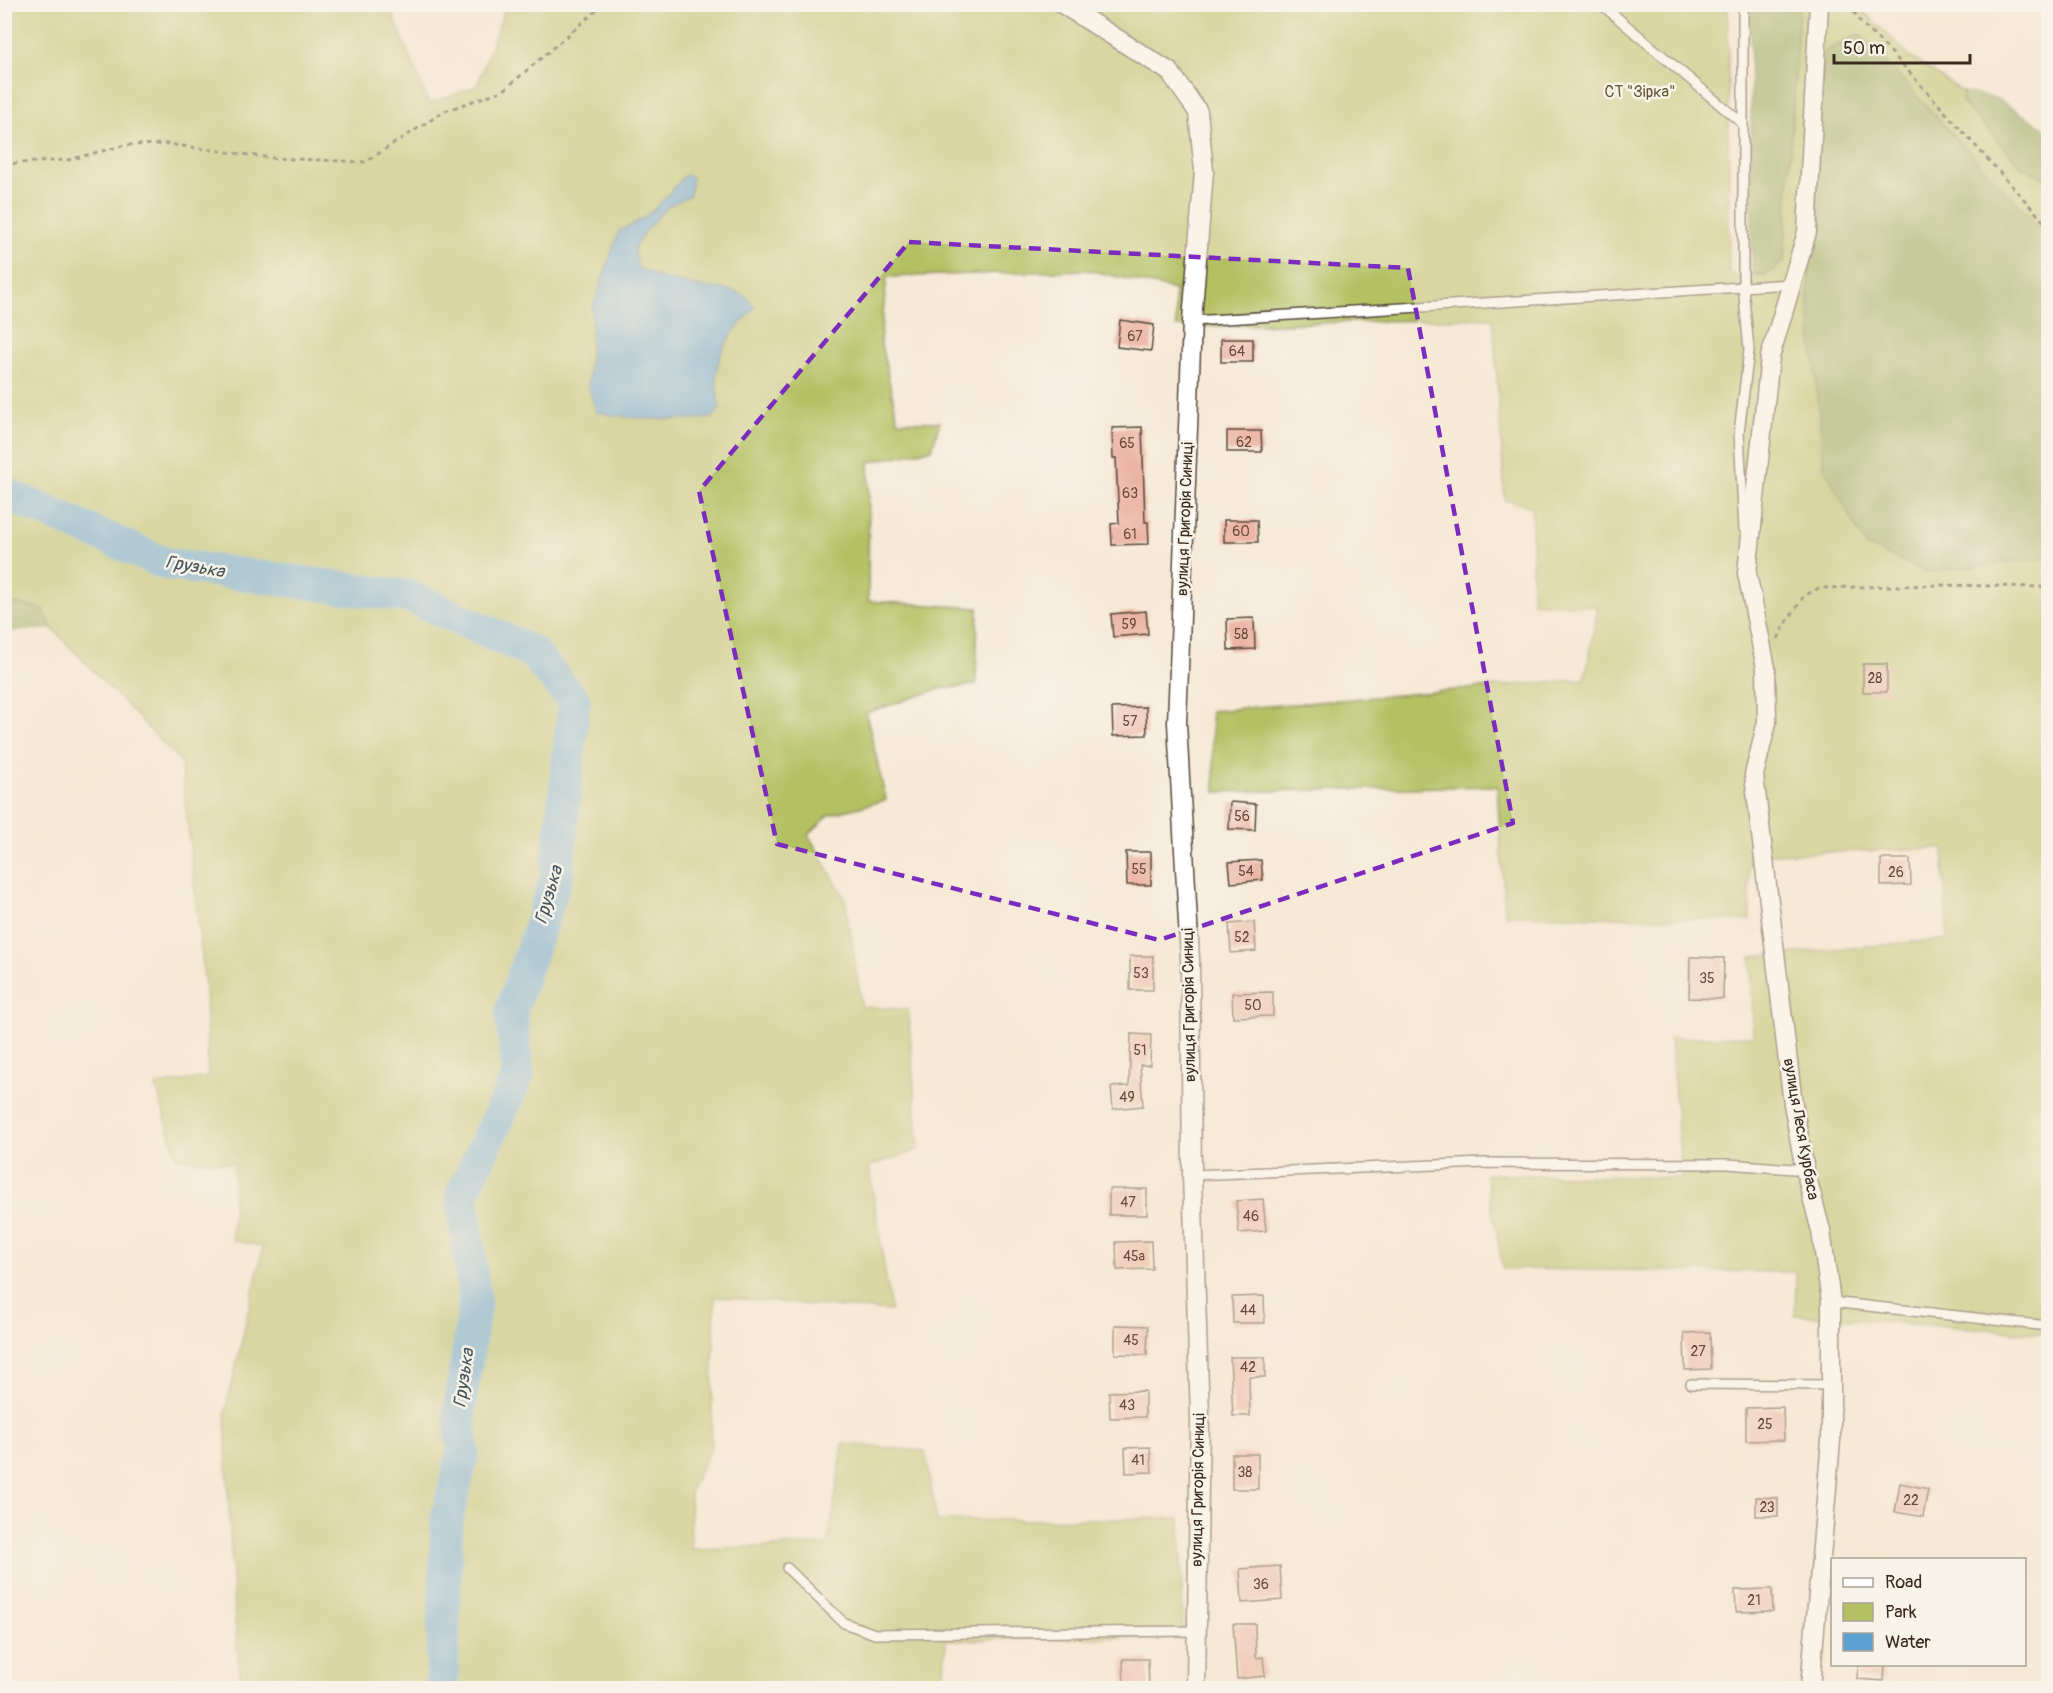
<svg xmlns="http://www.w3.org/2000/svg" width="2053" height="1693" font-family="Pangolin,sans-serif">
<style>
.green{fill:#b4c163;stroke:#787640;stroke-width:1.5}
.forest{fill:#8fa759;stroke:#65683c;stroke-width:1.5}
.water{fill:#5ba2d1;stroke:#4b6678;stroke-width:1.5}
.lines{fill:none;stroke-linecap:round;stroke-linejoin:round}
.river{stroke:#5ba2d1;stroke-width:33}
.building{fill:#eaaa9a}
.service-casing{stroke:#57473a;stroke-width:12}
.minor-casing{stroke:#57473a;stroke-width:21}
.path{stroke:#57473a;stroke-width:3;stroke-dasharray:4.5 4.5;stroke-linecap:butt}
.service{stroke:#fff;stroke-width:9}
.minor{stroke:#fff;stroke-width:18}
.marked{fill:none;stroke:#7b2cbf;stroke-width:4.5;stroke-dasharray:12 8;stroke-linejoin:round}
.labels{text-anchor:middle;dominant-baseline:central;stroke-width:5;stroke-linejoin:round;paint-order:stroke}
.number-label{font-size:14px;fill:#674a3d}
.park-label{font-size:16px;fill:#5f5733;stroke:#f7f3e8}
.street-label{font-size:16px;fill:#3b2a1e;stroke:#f7f3e8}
.water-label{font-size:18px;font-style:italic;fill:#46545d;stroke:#f7f3e8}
</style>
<rect width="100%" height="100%" fill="#f7f3e8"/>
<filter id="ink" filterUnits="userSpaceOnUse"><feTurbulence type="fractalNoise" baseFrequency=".0167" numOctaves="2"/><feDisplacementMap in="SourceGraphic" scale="12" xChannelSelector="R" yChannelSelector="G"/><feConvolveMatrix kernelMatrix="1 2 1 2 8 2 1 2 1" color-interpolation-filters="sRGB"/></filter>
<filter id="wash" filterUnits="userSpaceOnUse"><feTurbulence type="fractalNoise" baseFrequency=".008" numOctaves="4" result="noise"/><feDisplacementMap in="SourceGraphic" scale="24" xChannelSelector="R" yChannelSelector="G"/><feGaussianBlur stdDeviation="1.35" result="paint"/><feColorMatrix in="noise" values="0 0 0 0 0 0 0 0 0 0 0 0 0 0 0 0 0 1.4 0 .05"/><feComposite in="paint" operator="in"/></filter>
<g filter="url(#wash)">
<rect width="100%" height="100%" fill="#f6e9d6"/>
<path class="green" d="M5,5H389L429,104L477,86L506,5H1728L1729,274L1766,275L1784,261L1799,5H1860L1863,11L1910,57L1963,92L1962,102L2022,167L2048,179V237L2039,229L1928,572L2048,557V1334L1795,1315L1796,1272L1503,1269L1486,1174L1682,1178L1670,1038L1753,1036L1751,957L1947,939L1943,848L1749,855L1750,920L1505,915L1497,786L1215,792L1211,711L1585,679L1598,607L1532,602V507L1505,500L1493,318L1176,327L1175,290L1088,270L887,277L880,340L898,421L940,422L932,449L869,462L868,601L978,608L976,685L939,689L866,713L886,800L829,815L808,835L845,898L862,1007L908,1009L919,1150L869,1166L891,1311L715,1297L711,1448L690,1491L691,1549L828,1545L843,1444L925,1451L937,1521L1180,1518L1183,1637L946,1640L943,1688H241L233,1598L225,1414L263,1247L232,1240L234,1164L177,1158L156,1085L208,1077L205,987L181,762L52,628L43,609L5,601Z"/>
<path class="forest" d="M1750,5H1799L1784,262L1766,275L1752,274Z
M1859,34L2048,237V557L1928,572L1866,546L1824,467L1808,296L1824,52Z
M1963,92L1995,98L2048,130V179L2022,167L1962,102Z
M4,601L43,609L52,628L5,631Z"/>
<path class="water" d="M685,175L692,177L690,195L667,207L644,232L634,249L638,268L664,279L701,287L730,290L747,297L755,308C723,341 709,361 720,408L712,418C674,421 633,420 596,412L588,385L593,307L619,231C651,218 663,200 685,175Z"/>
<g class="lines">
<path class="river" d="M4,493L166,564L411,597L532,652L574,701L557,876L511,1011L518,1075L462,1194L475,1303L459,1412L463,1452L447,1518L442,1688"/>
</g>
<g id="blocks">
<path class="building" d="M1120,320L1154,325L1151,351L1117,347Z
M1221,339H1253V362H1221Z
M1142,427L1145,522H1148L1149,544L1112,545L1111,524L1119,523L1116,458H1113L1112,428Z
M1227,431H1261L1262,452H1227Z
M1224,520H1257L1258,542H1224Z
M1146,611L1148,634L1113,637L1111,614Z
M1254,618L1255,649L1228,650L1227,619Z
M1863,664H1887V692H1863Z
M1146,707L1147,735L1113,736L1112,708Z
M1230,802L1256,804L1255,830L1229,829Z
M1126,852H1151V885H1127Z
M1881,859H1910L1911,885L1881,886Z
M1261,860L1263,880L1231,883L1229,862Z
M1254,922L1256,951L1231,953L1229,924Z
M1130,956H1153V990H1130Z
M1690,957L1724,958L1723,999L1689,998Z
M1273,992V1016L1233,1017L1232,993Z
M1131,1034L1151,1035L1150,1065H1140L1143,1106L1113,1109L1111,1087L1129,1086Z
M1109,1189H1147V1215H1109Z
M1263,1199L1266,1231L1239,1233L1236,1201Z
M1151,1241L1152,1269L1117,1270L1116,1242Z
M1264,1296L1265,1323H1233L1232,1297Z
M1115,1325L1148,1326L1147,1355L1115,1354Z
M1710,1332L1711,1369L1685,1370L1684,1333Z
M1230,1357H1265V1377H1249L1250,1416H1233Z
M1145,1391V1417L1110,1418L1109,1392Z
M1783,1407L1784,1440L1746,1441V1408Z
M1150,1447L1152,1472L1126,1473L1125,1448Z
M1232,1454H1258V1489H1232Z
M1900,1483L1928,1489L1923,1517L1895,1512Z
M1756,1497L1778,1498V1516H1756Z
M1280,1566L1282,1600L1242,1603L1240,1569Z
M1772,1589L1773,1611L1736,1612L1735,1590Z
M1233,1624H1255L1256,1658L1263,1657L1265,1676L1237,1679Z
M1123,1659H1148L1149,1689H1124Z
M1858,1665H1885L1884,1681L1857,1679Z"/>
</g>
</g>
<g filter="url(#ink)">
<use href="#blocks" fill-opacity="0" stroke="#57473a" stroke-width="1.5"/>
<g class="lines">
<g class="service-casing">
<path id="service" d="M1601,4L1743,124
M1743,4V286L1749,350L1739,433L1744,529
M1192,321L1792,284
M1192,1175L1485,1163L1728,1164L1805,1170
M1831,1302L2048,1326
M1691,1384L1831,1385
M787,1568L844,1623L875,1634L1196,1631"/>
</g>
<g class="minor-casing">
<path id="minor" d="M1062,4L1170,72L1198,112L1204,171L1192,321L1177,723L1190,959L1192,1175L1200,1417L1196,1688
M1810,1688L1831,1440V1302L1821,1231L1805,1170L1793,1104L1754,775L1767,722L1766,668L1747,573L1770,357L1807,232L1819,4"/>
</g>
<path class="path" d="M1849,4L1861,23L1890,51L2048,226
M4,164L68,160L125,145L168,144L271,158L365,162L445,111L504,90L604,4
M1778,639L1783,628L1804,596L1819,588L1939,585L2048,587"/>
<use href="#service" class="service"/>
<use href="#minor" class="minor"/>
</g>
</g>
<path d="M0 0H2053V1693H0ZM909,242L1408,268L1513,823L1159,940L777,844L699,491Z" fill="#f6e9d6" fill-opacity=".55" fill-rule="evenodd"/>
<path class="marked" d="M909,242L1408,268L1513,823L1159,940L777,844L699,491Z"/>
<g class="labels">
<g class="number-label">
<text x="1135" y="336">67</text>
<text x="1237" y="351">64</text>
<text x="1244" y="442">62</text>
<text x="1127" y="443">65</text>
<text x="1130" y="493">63</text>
<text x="1241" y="531">60</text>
<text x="1130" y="534">61</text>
<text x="1129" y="624">59</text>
<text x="1241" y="634">58</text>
<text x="1875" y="678">28</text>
<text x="1130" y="721">57</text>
<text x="1242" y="816">56</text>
<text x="1139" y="869">55</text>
<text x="1246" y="871">54</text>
<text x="1896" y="872">26</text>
<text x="1242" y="937">52</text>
<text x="1141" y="973">53</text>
<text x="1707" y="978">35</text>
<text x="1253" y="1005">50</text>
<text x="1140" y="1050">51</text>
<text x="1127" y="1097">49</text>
<text x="1128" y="1202">47</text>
<text x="1251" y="1216">46</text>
<text x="1134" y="1256">45а</text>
<text x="1248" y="1310">44</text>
<text x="1131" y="1340">45</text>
<text x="1698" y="1351">27</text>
<text x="1248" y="1367">42</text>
<text x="1127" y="1405">43</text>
<text x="1765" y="1424">25</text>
<text x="1138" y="1460">41</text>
<text x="1245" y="1472">38</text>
<text x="1911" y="1500">22</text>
<text x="1767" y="1507">23</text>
<text x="1261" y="1584">36</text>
<text x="1754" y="1600">21</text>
</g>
<g class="park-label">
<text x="1640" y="92">СТ "Зірка"</text>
</g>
<g class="street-label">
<text transform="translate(1185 519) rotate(-88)">вулиця Григорія Синиці</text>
<text transform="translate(1189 1005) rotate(-91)">вулиця Григорія Синиці</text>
<text transform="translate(1801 1129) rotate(80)">вулиця Леся Курбаса</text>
<text transform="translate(1198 1490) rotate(-89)">вулиця Григорія Синиці</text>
</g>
<g class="water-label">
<text transform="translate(195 567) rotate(10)">Грузька</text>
<text transform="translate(549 895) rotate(-74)">Грузька</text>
<text transform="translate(464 1378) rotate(-82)">Грузька</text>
</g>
</g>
<rect width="2053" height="1693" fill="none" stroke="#f7f3e8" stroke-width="24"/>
<rect x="1831" y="1558" width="195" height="108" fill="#f7f3e8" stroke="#aca397" stroke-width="1.5"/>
<rect x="1843" y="1578" width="30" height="9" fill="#ffffff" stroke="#aca397" stroke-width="1.5"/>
<text x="1885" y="1588" font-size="18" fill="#3b2a1e">Road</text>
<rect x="1843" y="1603" width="30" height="18" fill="#b4c163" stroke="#aca397" stroke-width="1.5"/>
<text x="1885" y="1618" font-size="18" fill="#3b2a1e">Park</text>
<rect x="1843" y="1633" width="30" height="18" fill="#5ba2d1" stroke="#aca397" stroke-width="1.5"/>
<text x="1885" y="1648" font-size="18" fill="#3b2a1e">Water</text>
<path d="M1834 54v9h136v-9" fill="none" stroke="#3b2a1e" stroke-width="3"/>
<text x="1843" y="54" font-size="18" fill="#3b2a1e" stroke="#f7f3e8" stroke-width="4.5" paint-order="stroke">50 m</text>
</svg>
